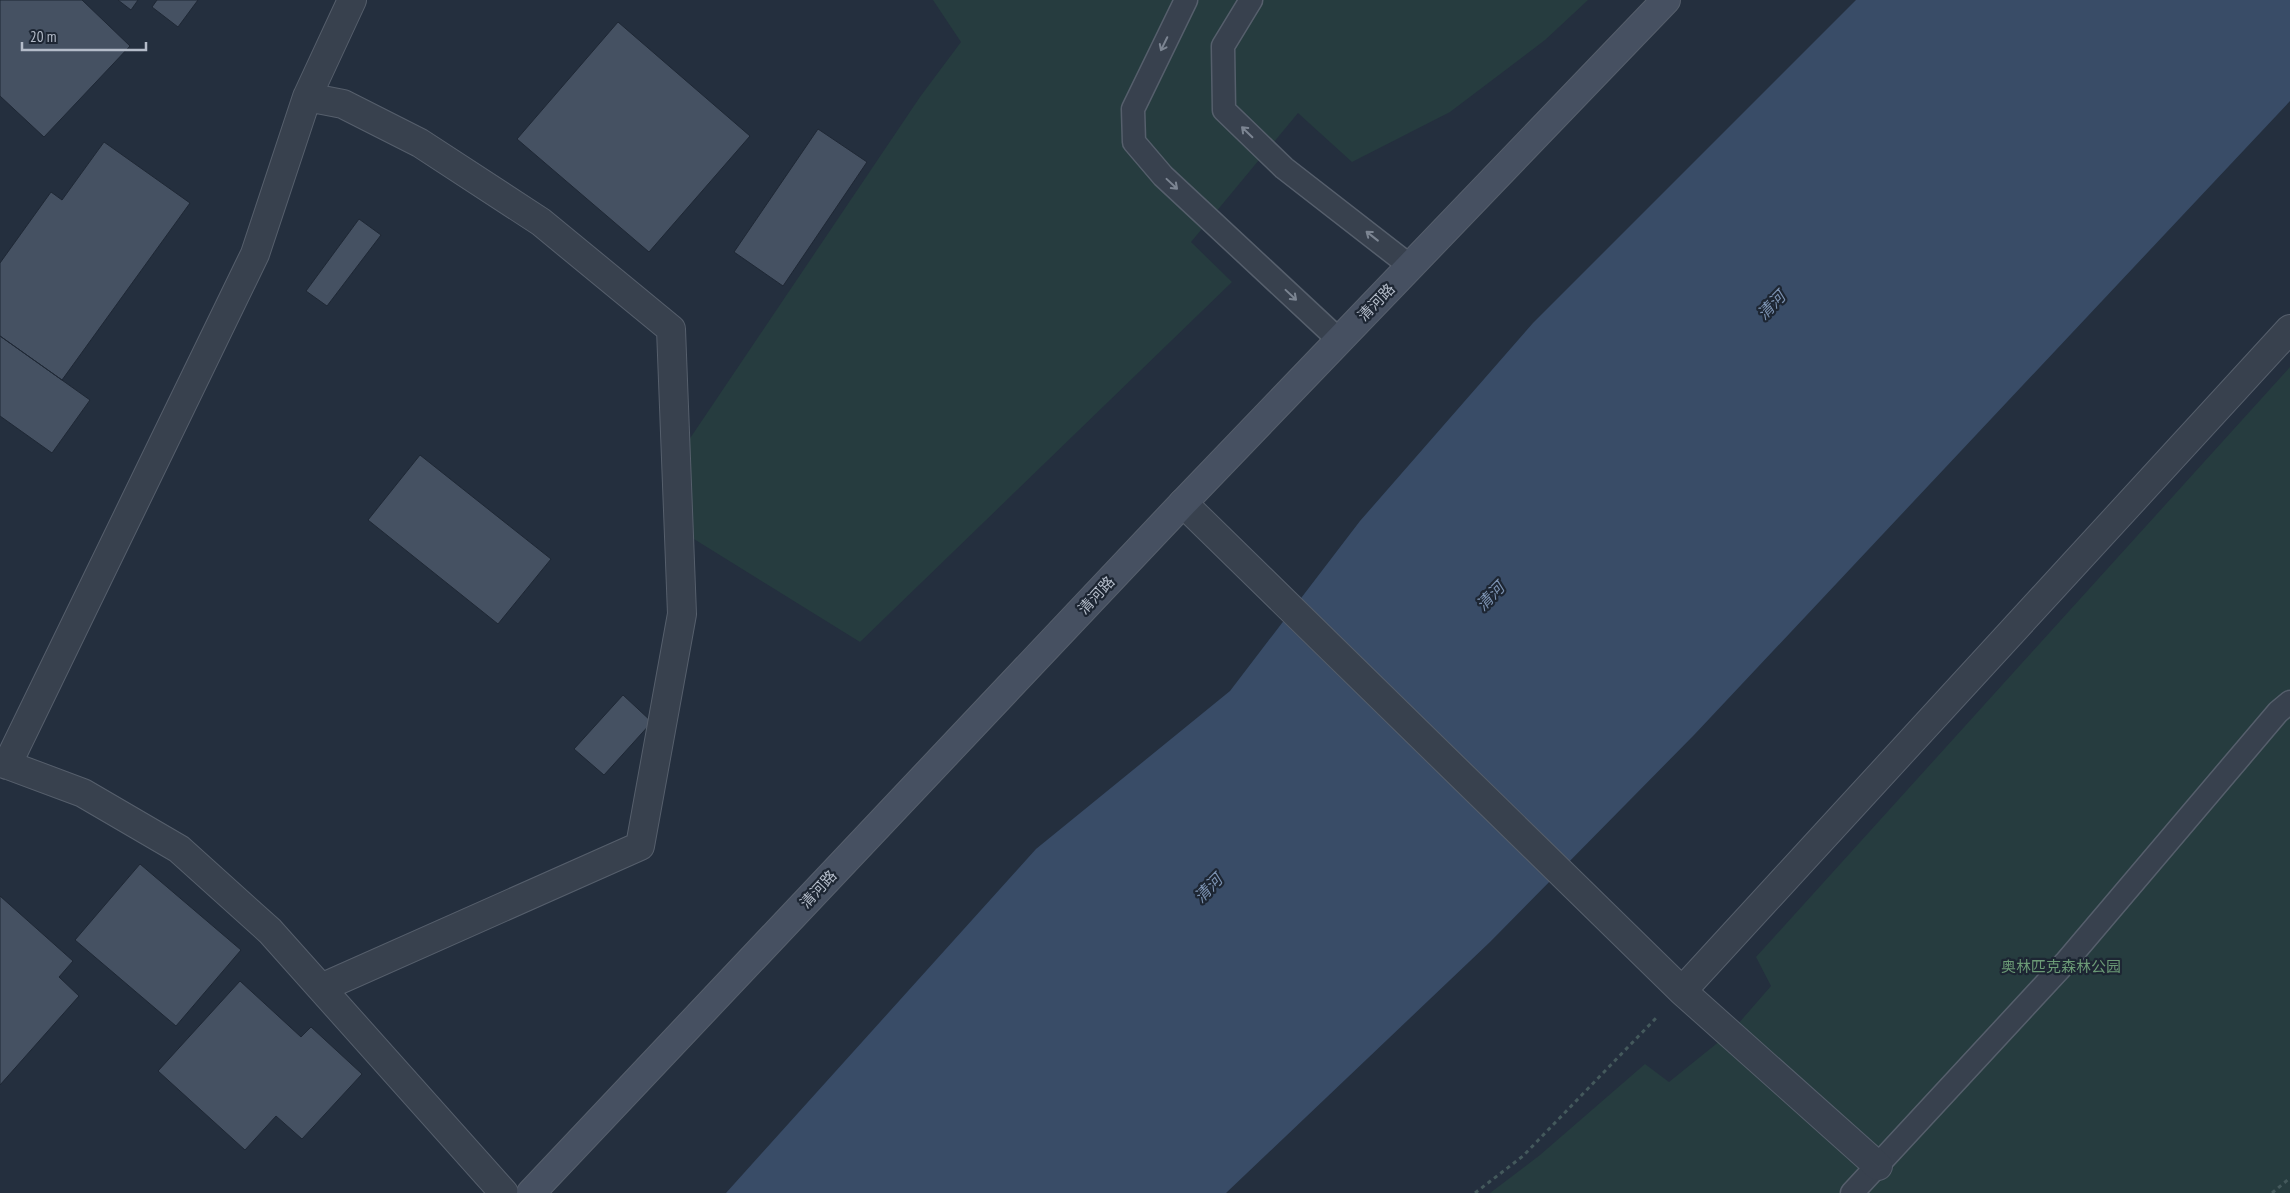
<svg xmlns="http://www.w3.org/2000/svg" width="2290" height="1193" font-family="'PT Sans Narrow','Noto Sans SC',sans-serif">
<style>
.green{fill:#263c3f}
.water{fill:#394c67}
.building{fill:#455162;stroke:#1f2835}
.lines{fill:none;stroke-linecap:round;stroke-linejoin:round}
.lane-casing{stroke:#565f6c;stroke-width:25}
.street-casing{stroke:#565f6c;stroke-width:30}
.secondary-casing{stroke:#565f6c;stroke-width:30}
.path{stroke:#44595c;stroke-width:3;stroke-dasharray:4 4;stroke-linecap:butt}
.lane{stroke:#38414e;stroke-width:22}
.street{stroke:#38414e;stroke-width:28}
.secondary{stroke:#465061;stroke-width:28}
.oneway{stroke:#7c8592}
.labels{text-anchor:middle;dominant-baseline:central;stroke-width:4.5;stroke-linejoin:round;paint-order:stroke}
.street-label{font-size:15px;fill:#b4bcc9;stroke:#1d2633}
.park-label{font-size:15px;fill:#6b9a76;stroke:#1d2633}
.water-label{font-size:16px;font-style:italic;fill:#7c92b1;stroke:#1d2633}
</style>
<rect width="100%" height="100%" fill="#242f3e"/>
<path class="green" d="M933,0H1588L1545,40L1450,112L1352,162L1298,113L1191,242L1232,282L860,642L673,526L666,474L920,97L961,42Z
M2290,367V1193H1490L1540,1155L1645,1064L1669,1082L1731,1032L1771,986L1756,957Z"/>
<path class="water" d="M1856,0H2290V101L1694,735L1490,942L1226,1193H726L1036,849L1230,691L1360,521L1533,323Z"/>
<path class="building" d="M0,0H82L130,46L44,137L0,96Z
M118,0H138L131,10Z
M157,0H198L178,27L152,7Z
M618,22L750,136L649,252L517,139Z
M818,129L867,162L783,286L734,252Z
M104,142L190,203L62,380L0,336V263L51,192L62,200Z
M359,219L381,235L327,306L306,291Z
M0,336L90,400L52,453L0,416Z
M420,455L551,559L498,624L368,520Z
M623,695L652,722L604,775L574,749Z
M140,864L241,950L176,1026L75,940Z
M0,896L73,961L59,977L79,996L0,1085Z
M240,981L301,1037L311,1027L362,1074L302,1139L276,1116L245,1150L158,1071Z"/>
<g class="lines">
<g class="lane-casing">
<path id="lane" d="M1186,0L1133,109L1134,142L1163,176L1339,340
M1251,0L1223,46L1224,110L1284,168L1410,266
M1852,1193L2065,963L2278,712L2290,702"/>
</g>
<g class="street-casing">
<path id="street" d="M307,97L343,104L420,143L541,222L671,329L682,614L640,846L321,988
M1183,503L1682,991L1878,1166
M0,762L83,793L179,849L270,931L504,1193
M7,765L255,254L307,97L352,0
M1682,991L2290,329"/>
</g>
<g class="secondary-casing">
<path id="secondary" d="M531,1193L1183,503L1666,0"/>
</g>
<path class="path" d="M1475,1193L1523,1156L1657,1017
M2272,1193L2290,1178"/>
<use href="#lane" class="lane"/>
<use href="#street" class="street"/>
<use href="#secondary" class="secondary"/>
</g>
<defs><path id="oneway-shaft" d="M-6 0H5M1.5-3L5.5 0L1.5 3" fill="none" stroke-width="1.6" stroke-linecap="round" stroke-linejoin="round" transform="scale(1.25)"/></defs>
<g class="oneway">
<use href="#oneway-shaft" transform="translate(1164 44) rotate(116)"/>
<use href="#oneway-shaft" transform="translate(1247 132) rotate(-136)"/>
<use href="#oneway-shaft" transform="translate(1172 184) rotate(43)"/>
<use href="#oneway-shaft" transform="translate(1372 236) rotate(-142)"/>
<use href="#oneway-shaft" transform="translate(1291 295) rotate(43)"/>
</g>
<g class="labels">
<g class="street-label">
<text transform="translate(1376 302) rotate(-46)">清河路</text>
<text transform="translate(1096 595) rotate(-47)">清河路</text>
<text transform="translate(818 889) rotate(-47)">清河路</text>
</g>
<g class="park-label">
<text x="2061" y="966">奥林匹克森林公园</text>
</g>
<g class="water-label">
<text transform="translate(1771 305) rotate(-46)">清河</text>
<text transform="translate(1490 596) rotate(-46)">清河</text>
<text transform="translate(1208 888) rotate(-46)">清河</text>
</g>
</g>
<path d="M22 42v8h124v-8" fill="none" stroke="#b4bcc9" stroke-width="2.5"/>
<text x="30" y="42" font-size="15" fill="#b4bcc9" stroke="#1d2633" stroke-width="4" paint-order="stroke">20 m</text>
</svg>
